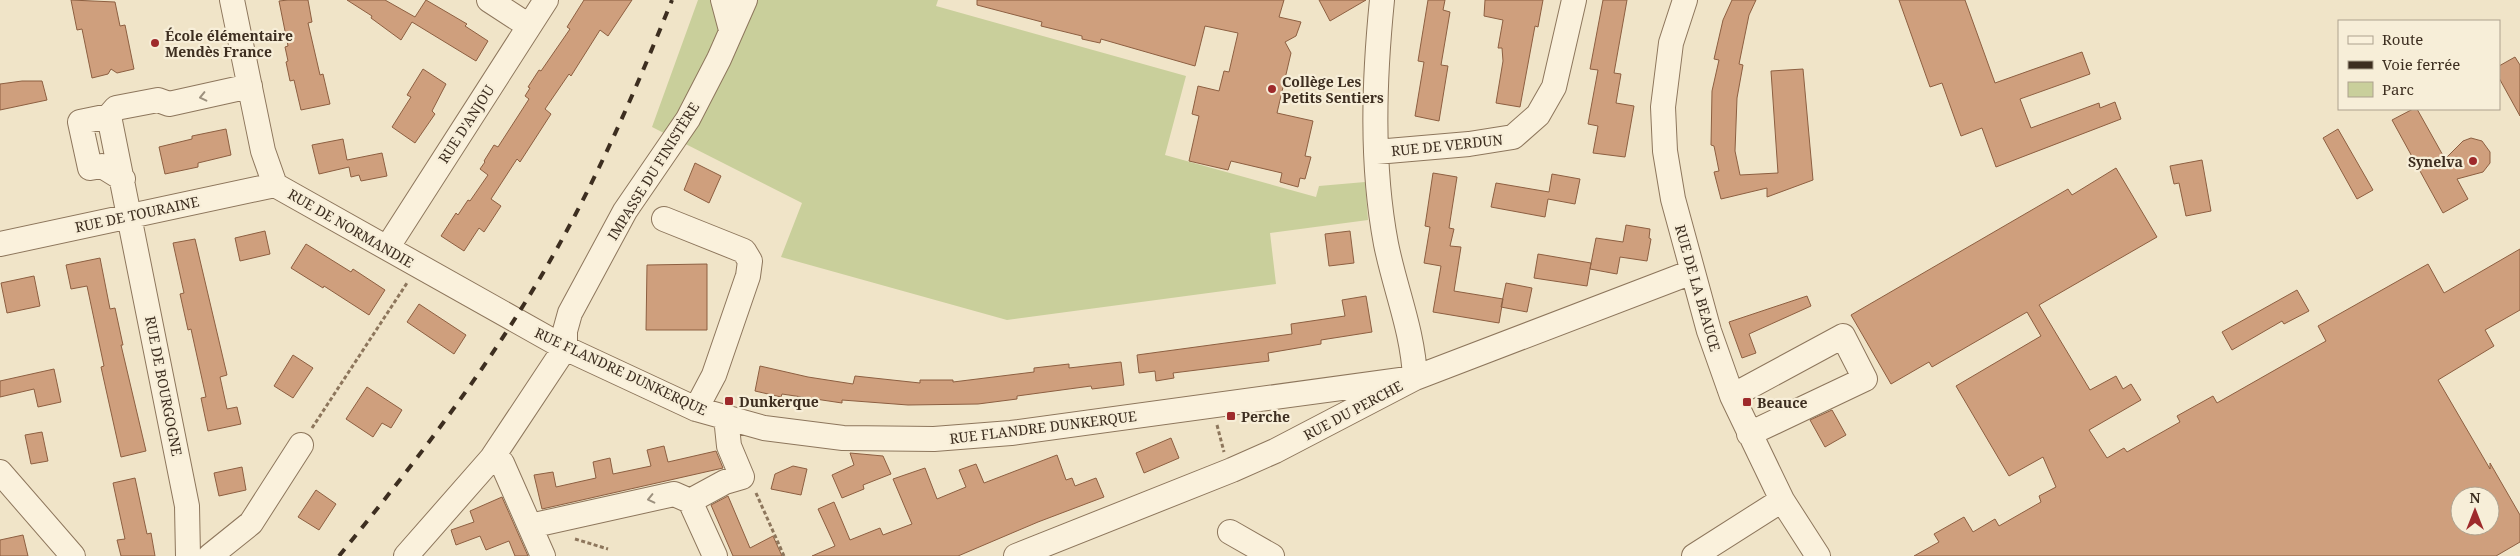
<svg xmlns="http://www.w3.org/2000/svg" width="2520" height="556" font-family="'Noto Serif',serif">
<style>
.green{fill:#c9cf9b}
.building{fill:#cf9f7d;stroke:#8d5f41;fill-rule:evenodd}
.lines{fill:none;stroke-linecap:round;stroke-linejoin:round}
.minor-casing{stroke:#8d765c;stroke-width:26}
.path{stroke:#8d765c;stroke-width:3;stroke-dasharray:4 2.5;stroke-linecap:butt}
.minor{stroke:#faf1dc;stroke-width:24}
.rail{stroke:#3d2e20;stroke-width:4;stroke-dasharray:9 9;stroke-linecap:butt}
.oneway{stroke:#9c907e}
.poi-dot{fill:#9e2a2b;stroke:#f7eed8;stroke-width:2}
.labels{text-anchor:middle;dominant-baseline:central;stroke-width:4.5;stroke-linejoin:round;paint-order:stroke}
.poi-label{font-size:14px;font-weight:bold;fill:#3d2e20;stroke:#f7eed8;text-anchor:start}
.street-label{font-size:14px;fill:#3d2e20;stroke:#f7eed8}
</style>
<rect width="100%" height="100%" fill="#f0e4c8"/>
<path class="green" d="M698,0H938L936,6L1186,76L1165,155L1316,197L1319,186L1365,182L1368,220L1270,233L1276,284L1007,320L781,257L802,203L652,127Z"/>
<path class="building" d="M71,0L115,2L120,26L125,25L134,69L117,73L111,69L108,74L92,78L82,29L77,30Z
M288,0H308L312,22L308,23L320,75L323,74L330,104L301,110L294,80L290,81L286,62L288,61L285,47L288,46L279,1Z
M347,0H385L415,17L426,0L467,24L465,26L488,41L476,61L412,22L401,40L371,18L372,16Z
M584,0H632L608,36L600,30L571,76L569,74L545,109L551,114L520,162L517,159L491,199L501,206L484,232L479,228L464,251L441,236L456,213L458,215L468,200L470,201L488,175L480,169L485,162L484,161L494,145L498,147L529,99L525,96L530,88L528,87L539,70L541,71L570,29L567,27Z
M977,0H1284L1279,17L1301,22L1296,36L1285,42L1291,53L1277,113L1313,121L1305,156L1311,157L1305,179L1300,178L1298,187L1280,182L1282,173L1231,161L1228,170L1189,161L1199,116L1192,114L1198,86L1219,91L1224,71L1229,72L1238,33L1205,26L1195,66L1101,39L1100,43L1082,39V36L1041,26L1042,22L977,5Z
M1319,0H1366L1330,21Z
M1428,0H1445L1443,10L1450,12L1441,65L1448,66L1439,121L1415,116L1424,62L1418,61Z
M1485,0H1543L1538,27L1535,26L1520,107L1496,103L1503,61L1502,48H1498L1503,20L1484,16Z
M1603,0H1627L1614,73L1621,74L1616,103L1634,106L1625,157L1593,153L1598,126L1588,124L1598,70L1590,69Z
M1732,0H1756L1749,15L1739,64L1743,65L1737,98L1735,151L1740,175L1778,173L1771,71L1803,69L1813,180L1767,197V188L1721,199L1714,172L1719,171L1714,146L1711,145L1712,91L1719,60L1714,59L1723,20Z
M1899,0H1965L1995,83L2082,52L2090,74L2020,99L2031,128L2099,103L2100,108L2115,102L2121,119L1996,167L1982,128L1961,136L1942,83L1930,87Z
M2515,57L2520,65V116L2499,78V66Z
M423,69L446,84L432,111L435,114L415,143L392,127L411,97L407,95Z
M22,81H42L47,100L0,110V84Z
M2413,109H2417L2445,159L2463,141L2471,138L2482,141L2490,152V163L2483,172L2457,179L2468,199L2443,213L2392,120Z
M226,129L231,155L198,163V167L165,174L159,147L192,139V136Z
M2338,129L2373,190L2357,199L2323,138Z
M343,139L347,160L382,153L387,176L361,181L359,175L351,177L349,167L319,174L312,145Z
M2202,160L2211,211L2186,216L2179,183L2174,184L2170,166Z
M695,163L721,176L709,203L684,190Z
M2116,168L2157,237L2039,305L2090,390L2116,376L2123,389L2131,384L2141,400L2089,430L2107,458L2124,448L2127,452L2180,422L2177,416L2213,396L2217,403L2326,341L2318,326L2428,264L2444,293L2520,249V310L2485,330L2494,346L2438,380L2490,469V463L2520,515V542L2496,556H1914L1939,542L1934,534L1964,517L1973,532L1995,519L1999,526L2041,502L2039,496L2056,487L2043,457L2009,476L1956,386L2041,336L2027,312L1932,367L1929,362L1891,384L1851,315L2068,189L2072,195ZM2460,496H2490V526H2460Z
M1433,173L1457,177L1449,228L1454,229L1450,246L1461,247L1454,291L1503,299L1499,323L1433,312L1441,266L1424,263L1430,227L1425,226Z
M1552,174L1580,179L1575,204L1548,199L1545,217L1491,207L1496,183L1549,192Z
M1626,225L1650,229L1649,238L1651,239L1647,261L1620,257L1617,274L1590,269L1596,238L1623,242Z
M265,231L270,254L240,261L235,238Z
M1350,231L1354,263L1329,266L1325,234Z
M195,239L227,375L220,377L227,409L237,407L241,424L208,431L201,398L206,397L191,329L188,330L180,294L184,293L173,243Z
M306,244L351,272L353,269L385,290L369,315L324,286L323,288L291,268Z
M1538,254L1591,263L1587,286L1534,278Z
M100,258L110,309L115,308L123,345H121L146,451L121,457L101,367L104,366L87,286L71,289L66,265Z
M707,264V330H646L647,265Z
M34,276L40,306L7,313L1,283Z
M1506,283L1532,288L1527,312L1501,307Z
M2297,290L2309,311L2284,324L2282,321L2232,350L2222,332Z
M1366,296L1372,332L1321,340V344L1268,353L1269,361L1173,373L1174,378L1156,381L1155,371L1139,373L1137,355L1292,334L1291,324L1345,316L1342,300Z
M1807,296L1811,306L1749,334L1756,353L1742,358L1729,322Z
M419,304L466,335L454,354L407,322Z
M293,355L313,368L293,398L274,386Z
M1121,362L1124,385L1092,389L1091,386L1017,396V399L978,404L908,405L842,400V403L782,394L781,397L755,391L760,366L808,377L853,384L855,376L920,383V380H953V382L1034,372V368L1069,364V368Z
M54,369L61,402L38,407L34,389L0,397V381Z
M367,387L402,410L391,428L382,423L373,437L346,419Z
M1832,410L1846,435L1825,447L1810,420Z
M42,432L48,461L31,464L25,435Z
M1171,438L1179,458L1144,473L1136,453Z
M664,446L668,462L716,451L723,468L542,509L534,475L553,472L556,487L596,478L593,462L610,458L613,474L651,466L647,450Z
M850,453L883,456L891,474L863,485L864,489L842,498L832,475L854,465Z
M1057,455L1066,480L1072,478L1075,486L1096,478L1104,497L1038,522L958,556H812L835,546L818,509L834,502L850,540L880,528L883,535L912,524L893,479L925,468L937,499L966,487L959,470L976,464L984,483Z
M793,466L807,469L801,495L771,489L775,474Z
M242,467L246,490L219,496L214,473Z
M135,478L147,534L151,533L155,556H121L117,540L125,539L113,483Z
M316,490L336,504L319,530L298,517Z
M728,496L750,548L773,536L782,556H733L711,505Z
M502,497L528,556H515L509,541L486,550L480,536L456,545L451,530L474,522L470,511Z
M23,535L28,556H0V540Z"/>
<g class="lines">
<g class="minor-casing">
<path id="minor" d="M232,0L263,151L275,185L565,348L696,409L764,428L843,438L934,439L1011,433L1415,378
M489,0L529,26
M723,0L731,30
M1382,0C1374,80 1371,164 1386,244C1395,289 1413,331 1415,378
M1685,0L1671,43L1663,107L1665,151L1673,199L1709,331L1732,396L1782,500L1818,556
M109,116L80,122L90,168L102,166L123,179
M1376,152L1469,144L1513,137L1538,115L1554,87L1574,0
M664,219L744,251L750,261L748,276L714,375L696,409
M0,244L275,185
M387,248L546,0
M1732,396L1843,336L1865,379L1749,434
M492,458L502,463L543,556
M0,472L73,556
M690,501L725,482L742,477L729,446L726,417
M530,526L674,494L690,501L715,556
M1230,532L1272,556
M188,556L187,506L109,116L116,108L158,100L169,104L250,86
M210,556L251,523L301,445
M406,556L492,458L565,348V331L570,313L625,211L688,119L719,59L745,0
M1016,556L1232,470L1275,451L1415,378L1692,272
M1694,556L1782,500"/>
</g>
<path class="path" d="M1217,425L1224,452
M312,428L407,283
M756,493L784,556
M575,539L608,549"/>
<use href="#minor" class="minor"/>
<path class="rail" d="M339,556C410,469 479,380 537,283C591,193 633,97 672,0"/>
</g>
<defs><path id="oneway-chevron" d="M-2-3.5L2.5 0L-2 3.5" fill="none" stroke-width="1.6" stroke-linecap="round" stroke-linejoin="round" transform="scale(1.25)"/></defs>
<g class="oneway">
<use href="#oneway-chevron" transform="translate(203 97) rotate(167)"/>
<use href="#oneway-chevron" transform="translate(651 499) rotate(167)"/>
</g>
<g class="poi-dot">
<circle cx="155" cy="43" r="5"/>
<circle cx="1272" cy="89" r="5"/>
<circle cx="2473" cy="161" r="5"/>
<rect x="724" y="396" width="10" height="10" rx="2.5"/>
<rect x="1742" y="397" width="10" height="10" rx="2.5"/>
<rect x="1226" y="411" width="10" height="10" rx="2.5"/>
</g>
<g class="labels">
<g class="poi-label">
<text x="165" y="35">École élémentaire<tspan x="165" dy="16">Mendès France</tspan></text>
<text x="1282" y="81">Collège Les<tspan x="1282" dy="16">Petits Sentiers</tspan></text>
<text x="2463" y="161" text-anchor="end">Synelva</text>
<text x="739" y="401">Dunkerque</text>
<text x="1757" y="402">Beauce</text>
<text x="1241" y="416">Perche</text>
</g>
<g class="street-label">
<text transform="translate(466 124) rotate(-57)">RUE D'ANJOU</text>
<text transform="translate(1447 145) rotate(-6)">RUE DE VERDUN</text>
<text transform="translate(653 171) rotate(-58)">IMPASSE DU FINISTÈRE</text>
<text transform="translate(137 214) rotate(-12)">RUE DE TOURAINE</text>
<text transform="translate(351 228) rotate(30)">RUE DE NORMANDIE</text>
<text transform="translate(1698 288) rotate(74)">RUE DE LA BEAUCE</text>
<text transform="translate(621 371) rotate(25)">RUE FLANDRE DUNKERQUE</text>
<text transform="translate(164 386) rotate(79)">RUE DE BOURGOGNE</text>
<text transform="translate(1353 410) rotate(-28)">RUE DU PERCHE</text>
<text transform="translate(1043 427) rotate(-7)">RUE FLANDRE DUNKERQUE</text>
</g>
</g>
<rect x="2338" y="20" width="162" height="90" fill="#f7eed8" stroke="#ada18e"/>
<rect x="2348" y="36" width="25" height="8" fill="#faf1dc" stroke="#ada18e"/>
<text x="2382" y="45" font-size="15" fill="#3d2e20">Route</text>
<rect x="2348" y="61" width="25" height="8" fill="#3d2e20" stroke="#ada18e"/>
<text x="2382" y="70" font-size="15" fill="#3d2e20">Voie ferrée</text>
<rect x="2348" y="82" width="25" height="15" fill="#c9cf9b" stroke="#ada18e"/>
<text x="2382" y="95" font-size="15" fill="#3d2e20">Parc</text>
<g transform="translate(2475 511)"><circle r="24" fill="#f7eed8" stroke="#ada18e"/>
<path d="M0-4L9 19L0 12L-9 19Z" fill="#9e2a2b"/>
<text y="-8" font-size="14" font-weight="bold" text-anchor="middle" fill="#3d2e20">N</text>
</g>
</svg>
